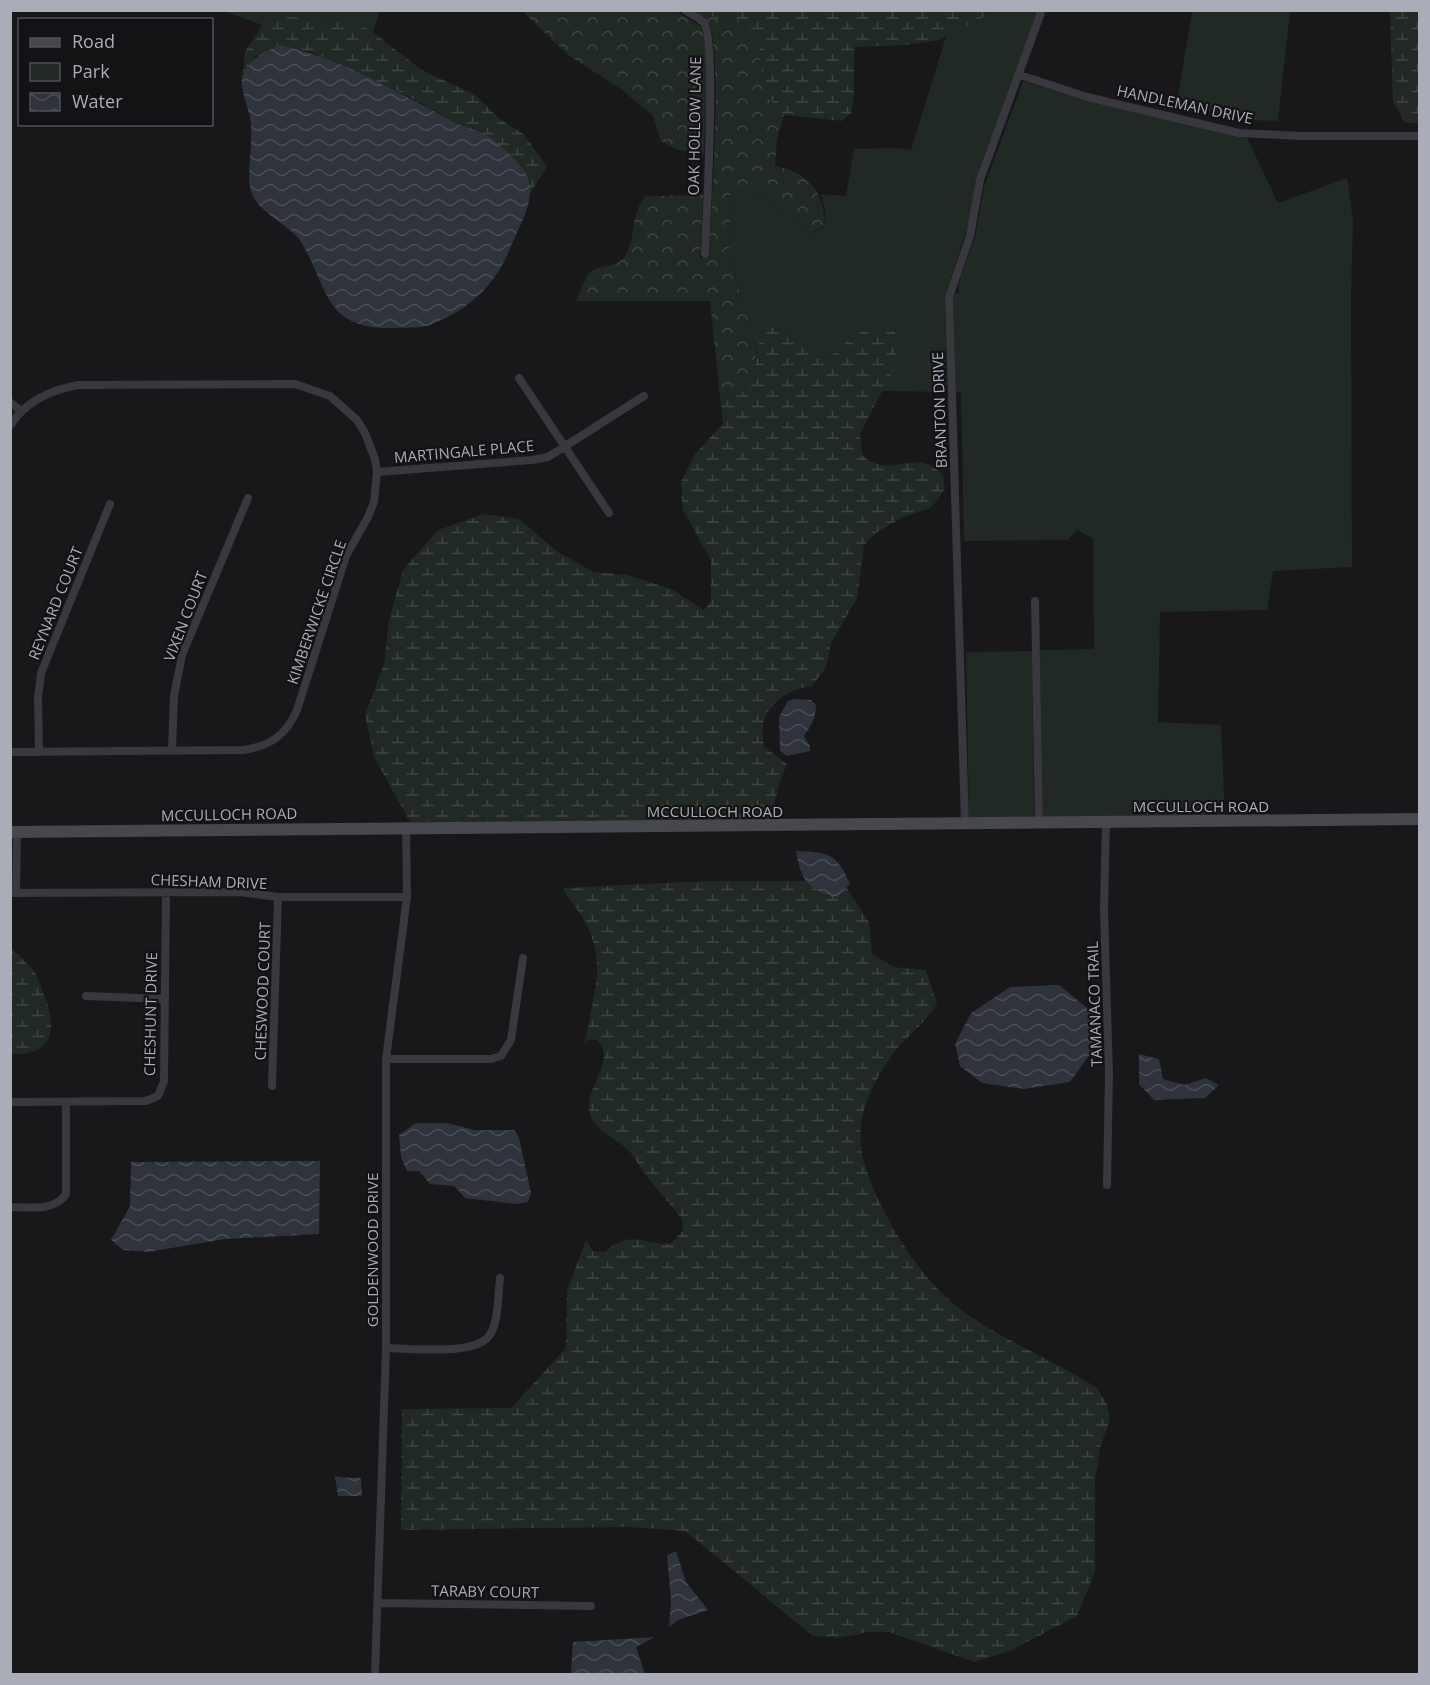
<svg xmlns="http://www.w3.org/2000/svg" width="1430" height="1685" font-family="'Open Sans',sans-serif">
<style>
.green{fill:#212924}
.forest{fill:url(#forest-crowns)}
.wetland{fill:url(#wetland-marsh)}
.water{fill:url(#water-waves)}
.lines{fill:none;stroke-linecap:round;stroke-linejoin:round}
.street{stroke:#39383e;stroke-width:8}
.secondary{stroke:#47474e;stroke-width:12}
.labels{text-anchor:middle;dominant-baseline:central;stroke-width:4.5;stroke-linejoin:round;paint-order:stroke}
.street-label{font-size:15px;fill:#aaacb8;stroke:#131214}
</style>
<defs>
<pattern id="forest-crowns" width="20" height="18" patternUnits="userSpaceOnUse" patternTransform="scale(1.5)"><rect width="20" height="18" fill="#212924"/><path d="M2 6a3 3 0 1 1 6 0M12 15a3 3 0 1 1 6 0" fill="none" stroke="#3f4542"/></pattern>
<pattern id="wetland-marsh" width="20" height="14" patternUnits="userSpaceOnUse" patternTransform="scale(1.5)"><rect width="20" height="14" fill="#212924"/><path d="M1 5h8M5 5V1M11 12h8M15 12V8" fill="none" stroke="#3f4542"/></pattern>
<pattern id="water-waves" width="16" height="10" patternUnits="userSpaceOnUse" patternTransform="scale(1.5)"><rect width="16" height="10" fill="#2e333c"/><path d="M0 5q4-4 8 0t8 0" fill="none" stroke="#4a4e56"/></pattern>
</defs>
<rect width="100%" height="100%" fill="#181719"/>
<path class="green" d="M224,11H380L373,32L333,20L290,17L262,25Z
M995,11H1038L945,296L947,392L882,391L897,362L820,357L805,336L771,327L756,348L729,254L731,191L764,193L776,207L811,234L824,227L825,211L821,194L846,196L854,149L896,148L911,150L946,36Z
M1192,11H1290L1278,121L1239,120L1177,102Z
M1023,81L1086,101L1247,138L1278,203L1347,178L1353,220L1351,299L1352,567L1273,571L1267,610L1160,612L1158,722L1221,725L1225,816L1043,818L1040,650L1094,649L1093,539L1077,530L1068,540L964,541L961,392H956L953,298L955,293H959L958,284L975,237L984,187Z
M1032,651L1034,818L969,819L966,652Z"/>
<path class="forest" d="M522,11H676L700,26L704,35L707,73L704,155L675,149L661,141L653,116L621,89L568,55Z
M693,11H705L717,19L740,21L759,46L763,91L784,115L777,140L775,166C808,172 826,192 824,226L811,234L776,207L764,193L731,191L729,254L756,348L755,375L741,394L720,397L710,301H576C580,293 583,282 588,275C597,262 615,270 624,257C637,238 630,213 646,196L703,195L700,258H709C710,216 724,51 708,22C705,16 698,14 693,11Z"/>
<path class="wetland" d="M705,11H995L939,40L907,45L855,47C853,69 856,93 851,114L842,121L784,115L763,91L759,46L740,21L717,19Z
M1390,11H1419V124L1405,122L1393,102Z
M289,17L333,20L369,29L423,71L474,94L501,120L524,134L547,167L529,195V180L488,136L460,125L404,94L311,52L281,45L254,57L242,79L245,52L263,24Z
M770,327L806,336L820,357L828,358C851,340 865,319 895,332L897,362L860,434L862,455C888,477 900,457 927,464C932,465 938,471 943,474L945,489L931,508L903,517L876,533L864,545L857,598L831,643L826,668L811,687C792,686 768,704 763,723C762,730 763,740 764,747L787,764L780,781L770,821L410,822L374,757L365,715L384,664L389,620L403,570L438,530L484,514L519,519L558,552L593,572L627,575L671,589L704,610L711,601V561L683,510L681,482L695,454L723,424L720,397L741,394L755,375L756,348Z
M705,881H819L846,887L869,922L872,954L893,967L926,970L937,1003C928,1020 914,1030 901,1044C885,1062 866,1095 862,1120C856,1149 868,1177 880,1203C897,1238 920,1273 948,1299C986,1333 1052,1359 1097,1388L1107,1404L1110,1419L1100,1448L1095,1481V1572L1077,1616L1010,1651L974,1662L889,1632H869L838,1638L813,1636L685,1531L630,1527L401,1530L402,1409L511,1408L566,1348L567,1291L586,1240L593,1251L605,1252C632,1229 640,1244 670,1244L683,1231L682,1219C670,1204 656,1188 644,1173C638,1165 633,1153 625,1147C614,1138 597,1131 591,1117C580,1089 619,1062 597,1040L590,1039L585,1043C597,975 612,950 564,892V888Z
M11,948C19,955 27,963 34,971C39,978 41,988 45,997C58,1031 52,1056 11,1054Z"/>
<path class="water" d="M281,45C343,59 401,94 458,124C468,129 481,131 491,138C502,146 526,168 529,181C534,203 519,227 511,246C496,285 469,310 430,325C419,329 402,327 390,328C324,329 328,287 301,242C291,225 256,212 251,191C246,173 253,144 251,124C250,110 240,92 242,79C247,59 264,52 281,45Z
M795,699L811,700L816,705C816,718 811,726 804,736L810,746V751L787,756L780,751L779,717L788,701Z
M796,851C828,852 837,853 850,884L838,897C810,892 800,880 796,851Z
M1059,985L1092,1012L1093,1050L1070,1082L1024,1089L982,1083L960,1066L955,1044L971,1013L1010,987Z
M1139,1054L1159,1059L1163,1079L1184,1085L1206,1078L1219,1085L1205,1098L1154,1100L1139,1084Z
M416,1123H447L474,1130H514L519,1138L531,1193L528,1202L516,1204L465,1198L454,1186L430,1184L419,1171H407L401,1157L399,1135Z
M320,1161L319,1234L225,1239L148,1252L123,1250L111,1240L130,1206L131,1162Z
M335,1477L361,1478L362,1496H338Z
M676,1551L686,1582L708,1610L680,1619L669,1627L671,1601L667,1556Z
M655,1637L636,1647L645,1674H571L573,1642Z"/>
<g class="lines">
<path class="street" d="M685,10C690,14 700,18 704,23C717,41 706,220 705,254
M1020,75L1087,97L1239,133L1302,136H1420
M519,378L609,513
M10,402L21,411
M10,426C25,401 51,390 78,385L295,384L330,396L357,420L365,433L375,459L377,472L374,502L368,517L346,556L297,710C286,735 271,746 243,750L10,752
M377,472L532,460L548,457L644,396
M1035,601L1039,823
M172,749L174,696L182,655L248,498
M39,752L38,698L41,673L110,504
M1106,821L1104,910L1109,1073L1107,1185
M965,824L949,297L970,236L980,180L1042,10
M10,893L240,892L278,897H407
M16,893L17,832
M86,996L163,999
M386,1059H491L501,1056L511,1040L523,958
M272,1086L278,897
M10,1102L146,1101L158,1096L164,1081L166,892
M10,1207C30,1207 54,1212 66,1194V1104
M386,1348C410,1348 480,1357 491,1333C499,1318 498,1294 500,1278
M378,1603L591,1606
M375,1674L386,1348V1059L407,897L406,827"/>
<path class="secondary" d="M10,832L1420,819"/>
</g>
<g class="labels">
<g class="street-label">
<text transform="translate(1185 104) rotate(12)">HANDLEMAN DRIVE</text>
<text transform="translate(694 126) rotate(-89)">OAK HOLLOW LANE</text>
<text transform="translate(939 410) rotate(-92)">BRANTON DRIVE</text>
<text transform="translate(464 451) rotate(-5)">MARTINGALE PLACE</text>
<text transform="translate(55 603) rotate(-68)">REYNARD COURT</text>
<text transform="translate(316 612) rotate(-71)">KIMBERWICKE CIRCLE</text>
<text transform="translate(185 616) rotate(-69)">VIXEN COURT</text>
<text x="1201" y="806">MCCULLOCH ROAD</text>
<text x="715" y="811">MCCULLOCH ROAD</text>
<text transform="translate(229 814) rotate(-1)">MCCULLOCH ROAD</text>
<text transform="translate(209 881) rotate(2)">CHESHAM DRIVE</text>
<text transform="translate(262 991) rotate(-88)">CHESWOOD COURT</text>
<text transform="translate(1094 1004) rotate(-92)">TAMANACO TRAIL</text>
<text transform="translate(150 1014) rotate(-89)">CHESHUNT DRIVE</text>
<text transform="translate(372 1250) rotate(-90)">GOLDENWOOD DRIVE</text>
<text transform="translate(485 1591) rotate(1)">TARABY COURT</text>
</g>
</g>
<rect width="1430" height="1685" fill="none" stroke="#aaacb8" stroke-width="24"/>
<rect x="18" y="18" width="195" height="108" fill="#131214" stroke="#4f5056" stroke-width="1.5"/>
<rect x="30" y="38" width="30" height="9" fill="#47474e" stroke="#4f5056" stroke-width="1.5"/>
<text x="72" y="48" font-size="18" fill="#aaacb8">Road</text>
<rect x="30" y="63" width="30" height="18" fill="#212924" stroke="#4f5056" stroke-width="1.5"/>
<text x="72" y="78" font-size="18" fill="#aaacb8">Park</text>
<rect x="30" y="93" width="30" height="18" fill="url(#water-waves)" stroke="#4f5056" stroke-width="1.5"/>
<text x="72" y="108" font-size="18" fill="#aaacb8">Water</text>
</svg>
